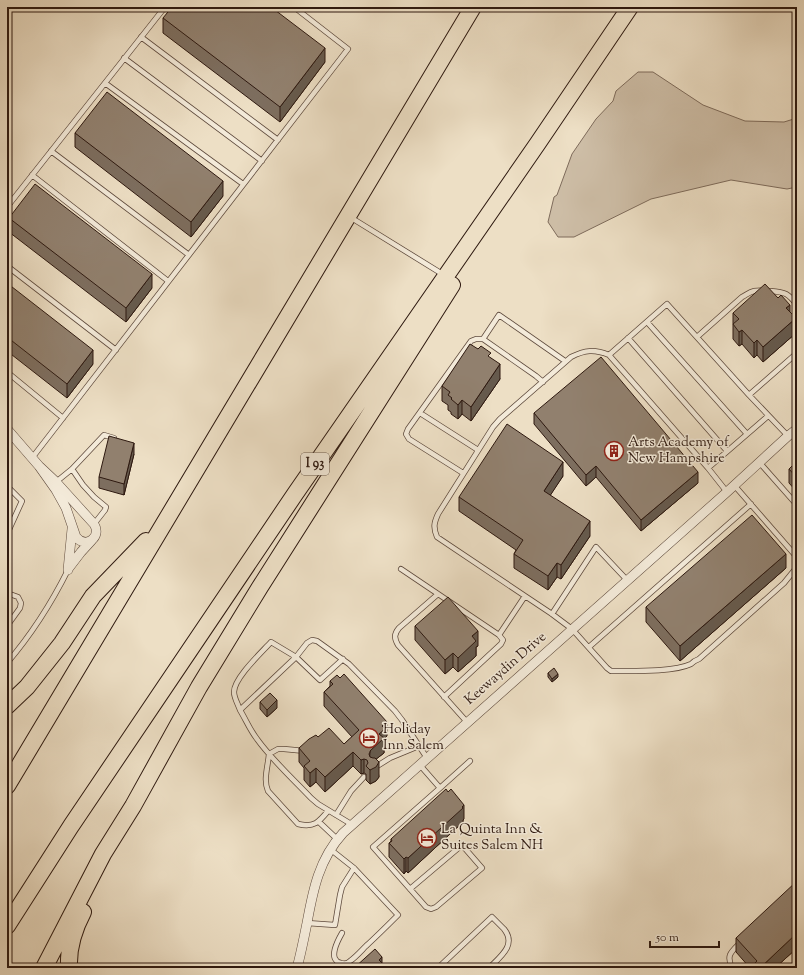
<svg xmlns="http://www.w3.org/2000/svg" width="804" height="975" font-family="'Sorts Mill Goudy',serif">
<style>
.green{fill:#cdbda6;stroke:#7e6b5b}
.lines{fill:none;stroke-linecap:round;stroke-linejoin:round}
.lane-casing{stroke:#5e4a3d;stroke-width:6}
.street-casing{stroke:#5e4a3d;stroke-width:10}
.highway-casing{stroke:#2e1910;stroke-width:18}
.lane{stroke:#f3ead9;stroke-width:4.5}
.street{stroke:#f3ead9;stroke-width:9}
.highway{stroke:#eddfc5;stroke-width:16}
.wall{fill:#7d6e5f;stroke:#2e1910}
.shaded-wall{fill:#665a4d;stroke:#2e1910}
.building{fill:#91806e;stroke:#2e1910}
.labels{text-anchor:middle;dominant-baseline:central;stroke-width:3;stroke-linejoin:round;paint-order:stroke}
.shield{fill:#f3ead9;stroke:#69584c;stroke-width:1}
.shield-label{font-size:13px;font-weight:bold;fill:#2e1910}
.poi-label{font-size:14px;fill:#2e1910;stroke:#f3ead9;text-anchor:start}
.street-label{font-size:14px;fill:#2e1910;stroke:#f3ead9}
</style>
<rect width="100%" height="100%" fill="#eddfc5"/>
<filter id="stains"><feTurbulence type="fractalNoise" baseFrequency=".005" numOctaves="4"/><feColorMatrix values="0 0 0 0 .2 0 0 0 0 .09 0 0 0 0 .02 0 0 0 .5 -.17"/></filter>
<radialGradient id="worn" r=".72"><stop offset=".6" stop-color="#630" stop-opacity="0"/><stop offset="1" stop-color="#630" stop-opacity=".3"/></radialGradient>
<path class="green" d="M638,72H653L703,105L745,121L784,122L797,118V187L787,189L731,180L651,199L574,237H558L548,222L554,197L557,195L572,154L596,119L613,101L616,91Z"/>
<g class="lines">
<g class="lane-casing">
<path id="lane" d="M141,37L278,140
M124,58L262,161
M105,83L243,184
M51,151L189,255
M32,175L168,281
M7,207L165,7
M350,217L444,275
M7,266L116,350
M647,322L747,434
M697,337L742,297C746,295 749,292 754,291C760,290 780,291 786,294C790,296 794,301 797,305
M628,338L727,451
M483,339L499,315L565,361
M7,372L63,418
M749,395L797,353
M420,413L478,450
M768,416L708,468L609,355L667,304L749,395L788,436
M32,458L348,49L294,7
M759,462L797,505
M708,468L727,492
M72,469L83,485L94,497L106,507L105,510L94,524
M463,473L409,439L406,434L408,429L471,341L476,339H483L536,376L543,382
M56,482L72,469L104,435L114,438
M734,485L795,555L797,559
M7,486L22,501L7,534
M401,569L499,635L503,640L501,644L444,697
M7,593L18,597L21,603L20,608L7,626
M438,594L399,628C394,634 394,638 398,645L467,722
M525,596L437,537C433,527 434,523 438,514L493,427L500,419L571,357C585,350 594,349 609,355
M552,614L596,547L627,580
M499,635L525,596L552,614L572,629L607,668L611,671H616C636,671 674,672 691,664C693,662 696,660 699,659L784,583L797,567
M589,647L751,504
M7,663C31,635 51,604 68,570
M240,710C238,704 234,698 234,692C234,678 261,653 271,642L296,657L320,680L343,659
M305,751L284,749H278L269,754C268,766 263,780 268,791L298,824C314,828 319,822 328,811
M374,768L390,758L419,746
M440,788L470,761
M336,815L351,791L364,777
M319,822L337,839
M351,824L318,804L311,798C293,779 272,760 257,739C250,730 246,720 240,710L296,657L307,643L312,640L317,641L349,664L395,711L402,720L427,758
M330,849L354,868L398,915C387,926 377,936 366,946C361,951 356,957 350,961C348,963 344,964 341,963C327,960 338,940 342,933
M410,889L462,845L482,868L436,907L431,909L426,907L373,847L440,788L419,764
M307,923L335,925L340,895L342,887L354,868
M438,968L492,917C496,921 500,925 504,929C517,945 500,957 489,968
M732,968C726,955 731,952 740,943"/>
</g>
<g class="street-casing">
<path id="street" d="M797,410V417
M7,429L39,466L56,490L66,508L76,537C86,549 102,537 94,524L56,482L39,466
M68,569L81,552L92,540
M68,570L72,529
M297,968C301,953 304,938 307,923C313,890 319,859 343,833L727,492L788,436L797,429"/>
</g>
<g class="highway-casing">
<path id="highway" d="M7,706L27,687L62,643L93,596L146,541
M7,786L473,7
M7,926L71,826L295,494L538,143L630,7
M44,968L103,854L133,806L199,687L260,587L452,285
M69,968C68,948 74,929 83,912"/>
</g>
<use href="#lane" class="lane"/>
<use href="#street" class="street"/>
<use href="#highway" class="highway"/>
</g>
<path class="wall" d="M163,18L325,62L280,122L163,33Z
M75,133L223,196L191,237L75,147Z
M9,218L152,288L126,322L9,232Z
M7,283L93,364L67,398L7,351Z
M790,312L796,333L763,362L757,355L754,358L742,344L739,346L733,339V313Z
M491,358L500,379L471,421L462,414L458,419L451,414V412L448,410V405L442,401V386Z
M534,413L698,483L641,531L596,477L586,486L534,424Z
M134,454L124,495L99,488V477Z
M797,461V492L789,483V469Z
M563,476L550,495L590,536L561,579L557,577L548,590L514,568V554L516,550L459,511V497Z
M786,568L680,661L646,622V607Z
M415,626L478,646L476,647V656L458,672L453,667L445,674L415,640Z
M548,673L558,677L552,682L548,677Z
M330,681L387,736L385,738V743L384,744V753L376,759L379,777L376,781L370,784L366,780V774L364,773L361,774L353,766L325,792L316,782L310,787L304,780V768L299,762V748L318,737L344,744L352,737L324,706V692L330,686Z
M260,702L277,708L267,717L260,709Z
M464,819L463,820V822L408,873L406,871L404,874L389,857V843L391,841V839Z
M736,938L797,948L775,968H750L736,952Z"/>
<path class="shaded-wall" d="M325,48V62L280,122V107Z
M223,181V196L191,237V222Z
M152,274V288L126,322V308Z
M790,305V319L786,308Z
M796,318V333L763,362V347Z
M742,330V344L739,346V332Z
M757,340V355L754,358V343Z
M93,350V364L67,398V384Z
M500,364V379L471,421V407Z
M462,400V414L458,419V405Z
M134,443V454L124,495V484Z
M563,462V476L544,505V491Z
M596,466V477L586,486V475Z
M698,472V483L641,531V520Z
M9,499V513L7,515V501Z
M590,521V536L561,579V565Z
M786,554V568L680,661V646Z
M557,563V577L548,590V576Z
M478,631V646L476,647V656L458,672V658L472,636Z
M453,653V667L445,674V660Z
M558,674V677L552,682V679Z
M277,700V708L267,717V710Z
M387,722V736L385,738V743L384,744V753L370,764L369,769L370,751L379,734L382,726Z
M353,752V766L325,792V777Z
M364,759V773L361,774V760Z
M379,762V777L376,781L370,784V770Z
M316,768V782L310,787V773Z
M464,805V819L463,820V822L408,873V858Z
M406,857V871L404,874V859Z
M797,933V948L775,968H760Z
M382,957V968L379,960Z"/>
<path class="building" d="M172,7H271L325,48L280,107L163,18Z
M107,92L223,181L191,222L75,133Z
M35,184L152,274L126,308L9,218Z
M7,283L93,350L67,384L7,337Z
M765,284L778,298L781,295L790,305L786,308L796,318L763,347L757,340L754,343L742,330L739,332L733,324L739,319L733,313Z
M470,344L478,349L481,346L491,353L488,356L500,364L471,407L462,400L458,405L451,399L452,398L448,395L450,392L442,386Z
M601,357L698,472L641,520L596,466L586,475L534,413Z
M507,424L563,462L544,491L590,521L561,565L557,563L548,576L514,554L523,540L459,497Z
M109,436L134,443L124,484L99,477Z
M797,461V478L789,469Z
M752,515L786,554L680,646L646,607Z
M448,597L478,631L472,636L476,641L458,658L453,653L445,660L415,626Z
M554,668L558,674L552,679L548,673Z
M344,674L387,722L382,726L385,729L379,734L384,738L370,751V752L369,754L370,757L373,758H375L379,762L376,767L370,770L366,766L368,763L367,760L364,759L361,760L353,752L325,777L316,768L310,773L304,766L310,761L299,748L309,739L316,735L318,737L329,728L344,744L359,730L324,692L333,684L330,681L337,675L340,678Z
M270,693L277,700L267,710L260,702Z
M446,789L448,792L451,789L464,805L462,807L463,808L408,858L406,857L404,859L389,843L392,841L391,839Z
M797,881V933L760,968H750L757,961L736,938Z
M375,949L382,957L379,960L386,967L385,968H354Z"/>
<defs>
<g id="building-ring" transform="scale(1)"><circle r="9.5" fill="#f3ead9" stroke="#8f2418" stroke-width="1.5"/><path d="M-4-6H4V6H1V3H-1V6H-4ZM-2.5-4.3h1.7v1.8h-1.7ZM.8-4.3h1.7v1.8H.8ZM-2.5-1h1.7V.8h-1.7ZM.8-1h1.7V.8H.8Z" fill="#8f2418"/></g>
<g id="hotel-ring" transform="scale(1)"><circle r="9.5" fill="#f3ead9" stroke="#8f2418" stroke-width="1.5"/><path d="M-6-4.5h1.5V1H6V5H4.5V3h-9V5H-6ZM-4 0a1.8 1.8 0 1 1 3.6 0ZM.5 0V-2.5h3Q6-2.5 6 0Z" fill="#8f2418"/></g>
</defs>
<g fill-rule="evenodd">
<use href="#building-ring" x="614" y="451"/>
<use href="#hotel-ring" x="369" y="738"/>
<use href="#hotel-ring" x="427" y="838"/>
</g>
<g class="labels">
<rect class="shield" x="301" y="453" width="28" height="22" rx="3"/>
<g class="shield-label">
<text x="315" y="464">I 93</text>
</g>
<g class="poi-label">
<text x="628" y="443">Arts Academy of<tspan x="628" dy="16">New Hampshire</tspan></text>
<text x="383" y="730">Holiday<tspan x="383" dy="16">Inn Salem</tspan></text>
<text x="441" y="830">La Quinta Inn &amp;<tspan x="441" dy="16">Suites Salem NH</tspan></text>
</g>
<g class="street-label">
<text transform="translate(506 669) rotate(-41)">Keewaydin Drive</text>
</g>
</g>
<rect width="804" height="975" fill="none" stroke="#eddfc5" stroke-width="24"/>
<rect x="8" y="8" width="788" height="959" fill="none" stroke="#2e1910" stroke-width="2"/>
<rect x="12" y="12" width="780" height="951" fill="none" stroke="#2e1910"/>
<path d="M650 941v6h69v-6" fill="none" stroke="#2e1910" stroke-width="2"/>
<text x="656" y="941" font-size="12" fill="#2e1910" stroke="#f3ead9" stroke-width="3" paint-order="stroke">50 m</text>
<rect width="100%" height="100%" filter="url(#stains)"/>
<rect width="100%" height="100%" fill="url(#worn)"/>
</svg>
